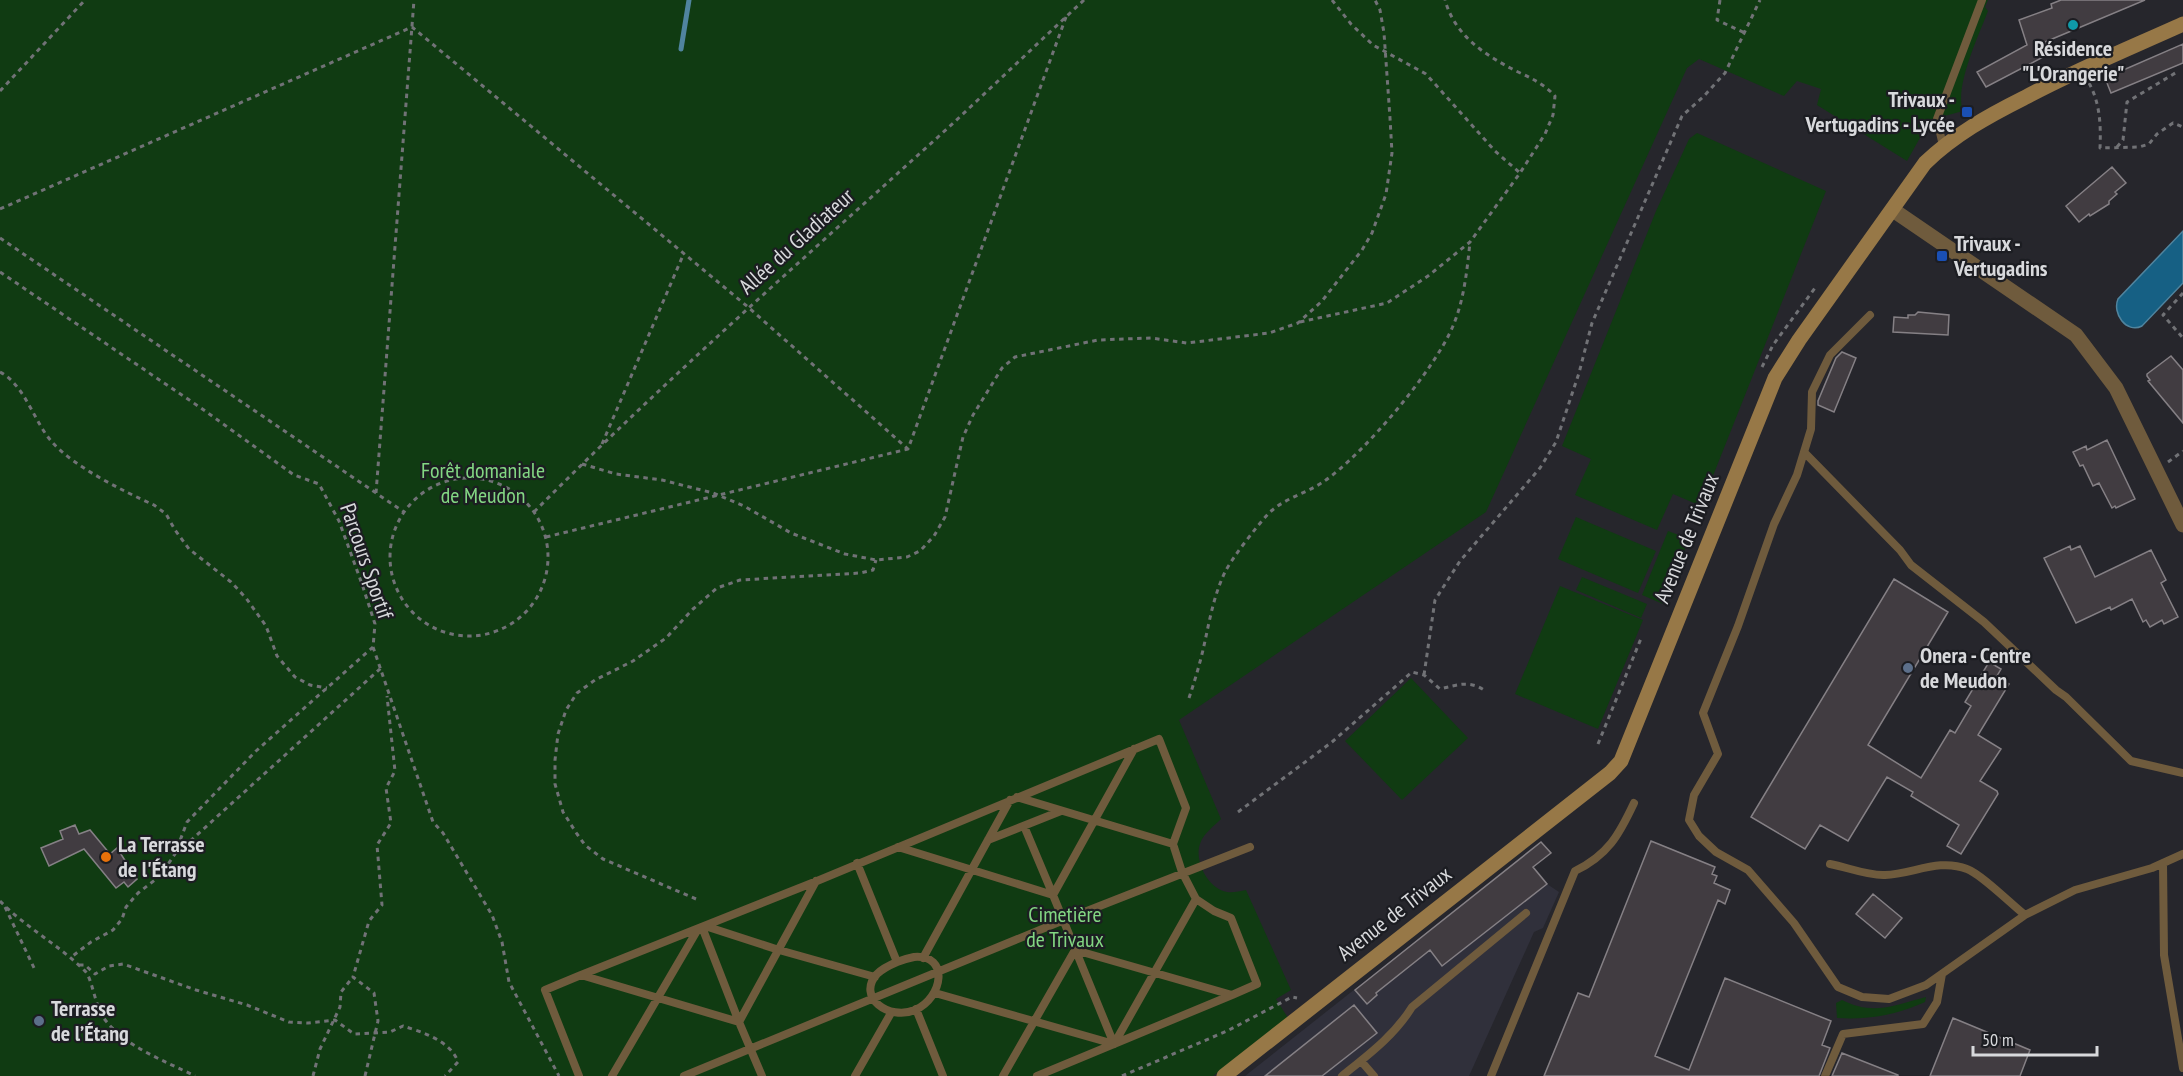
<svg xmlns="http://www.w3.org/2000/svg" width="2183" height="1076" font-family="'PT Sans Narrow',sans-serif">
<style>
.built{fill:#30303b}
.green{fill:#103b12}
.water{fill:#166084;stroke:#50849e;stroke-width:1.5}
.lines{fill:none;stroke-linecap:round;stroke-linejoin:round}
.stream{stroke:#50849e;stroke-width:5}
.building{fill:#413c41;stroke:#858085;stroke-width:1.5}
.path{stroke:#717276;stroke-width:3;stroke-dasharray:4.5 4.5;stroke-linecap:butt}
.service{stroke:#6f5b3d;stroke-width:8}
.minor{stroke:#6f5b3d;stroke-width:15}
.secondary{stroke:#977847;stroke-width:15}
.culture-dot{fill:#0f9aa8;stroke:#1c1d22;stroke-width:2}
.transit-dot{fill:#1a4fb4;stroke:#1c1d22;stroke-width:2}
.service-dot{fill:#5c6f8a;stroke:#1c1d22;stroke-width:2}
.food-dot{fill:#e8710a;stroke:#1c1d22;stroke-width:2}
.labels{text-anchor:middle;dominant-baseline:central;stroke-width:4.5;stroke-linejoin:round;paint-order:stroke}
.poi-label{font-size:22px;font-weight:bold;fill:#d8d9dc;stroke:#1c1d22;text-anchor:start}
.street-label{font-size:22px;fill:#d8d9dc;stroke:#1c1d22}
.park-label{font-size:22px;fill:#83d783;stroke:#1c1d22}
</style>
<rect width="100%" height="100%" fill="#26262c"/>
<path class="built" d="M1541,842L1551,853L1533,867L1547,884L1559,892L1543,928L1534,932L1469,1076H1245Z"/>
<path class="green" d="M0,0H1988L1985,7L1988,11C1979,35 1954,87 1963,111L1930,120L1907,161L1817,105L1821,89L1797,81L1784,96L1699,59L1687,68L1486,512L1179,720L1221,819C1214,826 1203,834 1200,844C1194,861 1208,889 1227,892C1233,893 1240,891 1246,890L1291,990L1276,999L1288,1018L1213,1076H0Z
M1697,133L1826,191L1701,506L1673,494L1657,530L1575,495L1591,459L1562,446L1656,211L1689,139Z
M1576,517L1656,551L1638,593L1558,559Z
M1668,531L1689,539L1663,604L1642,595Z
M1582,577L1647,604L1641,618L1576,590Z
M1560,586L1643,620L1598,729L1515,694Z
M1411,678L1468,738L1402,800L1345,741Z
M1926,997L1925,1002C1896,1015 1869,1020 1837,1018L1836,1003L1842,1000C1873,1016 1895,1005 1926,997Z"/>
<path class="water" d="M2183,231V283L2142,326C2126,334 2112,313 2118,299Z"/>
<g class="lines">
<path class="stream" d="M681,49L689,0"/>
</g>
<path class="building" d="M2061,0H2145L2045,42L2049,54L1986,87L1977,72L2027,45L2019,20L2052,8L2051,4Z
M2183,44V63L2111,93L2105,78Z
M2112,167L2126,183L2115,192L2117,194L2109,201V204L2090,216L2089,214L2079,222L2066,206Z
M1918,312L1949,315L1948,335L1893,332L1894,317L1908,318V315H1915Z
M1842,352L1856,358L1834,412L1818,405V401L1836,358Z
M2171,356L2183,370V423L2148,381L2150,380L2147,376V374Z
M2107,440L2135,499L2116,508L2115,506L2112,508L2099,483L2093,486L2083,465L2080,466L2073,452L2086,446L2087,450Z
M2070,546L2071,550L2080,546L2095,577L2151,550L2166,580L2161,583L2178,617L2164,624L2162,620L2150,627L2146,620L2143,622L2132,599L2111,610L2110,607L2076,623L2044,558Z
M1894,579L1948,612L1868,745L1921,778L1950,730L1955,733L1971,706L1965,702L1989,662L2001,669L1997,676L2009,684L1978,735L2001,749L1980,781L1997,791L1998,794L1961,854L1947,846L1959,825L1911,796L1913,792L1887,777L1848,841L1820,825L1805,849L1751,817Z
M75,825L79,834L90,830L110,854L117,848L137,879L128,887L124,882L116,888L84,849L49,866L41,848L63,839L60,831Z
M1651,841L1715,867L1712,874L1717,876L1714,883L1730,890L1725,904L1718,900L1655,1056L1689,1070L1725,978L1831,1021L1822,1045L1830,1048L1819,1076H1544L1578,993L1589,997Z
M1541,842L1551,853L1533,867L1547,884L1442,966L1430,950L1376,993L1377,995L1367,1004L1355,990Z
M1873,894L1902,918L1885,938L1856,914Z
M1354,1005L1377,1033L1322,1076H1265Z
M1953,1018L2030,1050L2020,1076H1930Z
M1842,1053L1898,1075V1076H1832Z"/>
<g class="lines">
<path class="path" d="M1332,0L1351,24L1373,45L1426,74L1495,151L1520,173
M1720,0L1717,20L1745,33
M2089,83C2100,103 2101,125 2100,148L2139,147L2149,144L2157,134L2173,123L2183,127
M0,91L85,0
M2117,147L2123,140L2127,102L2177,72
M0,209L412,27L748,307L908,449
M0,238L404,512
M0,272L201,408L294,475L319,484L339,521L362,584L375,624L373,647L256,751L187,822L175,854L160,876L138,893L126,907L122,919L113,930L91,942L70,958
M2183,293L2163,315L2183,338
M1300,322L1387,303L1428,276L1470,242L1520,173L1545,134L1553,115L1555,96C1544,84 1531,78 1516,71C1485,55 1455,36 1445,0
M1762,367L1773,345L1815,288
M0,372C25,385 34,422 52,442C74,467 123,491 154,505L166,514L175,530L189,549L231,582L246,598L266,626L277,656L295,677L310,685L327,688
M602,444L684,253
M2168,462L2183,451
M582,464L616,474L662,480L713,493L744,506L791,533L845,554L876,560L907,557L920,551L934,536L945,517L963,437L973,415L1002,368L1015,357L1098,340L1151,338L1187,343L1269,333L1298,323L1322,301L1362,250L1372,233L1386,194L1392,153L1390,118L1384,33L1380,10L1375,0
M390 557a79 79 0 1 1 158 0a79 79 0 1 1-158 0Z
M376,493L414,0
M534,512C667,378 809,254 949,127C994,85 1039,42 1084,0
M546,537L908,449L1066,17
M373,647L433,822L443,833L492,915L502,942L509,982L559,1076
M1424,675L1435,600L1460,561L1540,468L1556,442L1579,373L1592,323L1682,116L1704,96L1725,73L1760,0
M1189,698C1194,683 1199,667 1203,650C1209,624 1213,597 1225,572C1232,558 1257,526 1268,514C1284,498 1305,494 1323,482C1363,455 1434,371 1453,326C1464,300 1467,271 1470,242
M1598,744L1642,636
M1238,812L1332,742L1412,672L1424,675L1440,689C1457,685 1469,680 1484,690
M177,853L381,668
M696,899L603,859L585,845L577,834L563,812L555,784V760L558,734L566,710L577,693L595,680L633,661L666,638L693,609L717,588L740,580L860,573L873,570L876,560
M0,901C25,927 59,945 85,971C92,978 95,1005 103,1017C123,1046 165,1061 195,1076
M5,907L35,970
M79,965H85L95,974L109,966L123,964L196,990L247,1005L289,1022L308,1023L335,1020L354,1034L390,1032L403,1026C422,1032 451,1041 458,1062L445,1076
M313,1076L320,1049L340,1007L341,992L353,977
M365,1076L378,1021L374,993L353,977L369,921L382,905L377,845L391,823L386,788L395,771L387,696
M1122,1076L1227,1031L1292,997L1297,998"/>
<path class="service" d="M1943,146L1937,119L1982,0
M1870,315L1830,355L1812,392L1811,429L1797,475L1774,524L1738,626L1703,713L1718,754L1694,795L1689,820L1699,836L1716,852L1748,870L1794,923L1838,987L1862,997L1889,999L1926,985L2025,915L2075,890L2152,868L2183,854
M1804,452L1900,550L1911,565L1984,622L2056,690L2066,697L2131,761L2183,773
M1017,797L1173,844L1182,872L1196,899L1114,1044
M1024,826L1053,895L1134,749
M988,840L1061,811
M898,847L1053,895L1114,1044
M857,863L897,962C902,960 909,958 914,957C950,954 943,998 915,1010C889,1021 856,997 877,974C882,969 890,965 897,962
M2163,863L2164,955L2183,1068
M1830,864C1847,867 1868,876 1885,875C1913,874 1939,858 1967,869C1981,874 2011,904 2025,915
M1196,899L1214,911L1231,918L1257,984L1232,995
M705,926L779,950L875,977
M702,927L739,1022
M923,958L1010,800
M935,993L1114,1044
M916,1009L943,1076
M739,1022L816,881
M1361,1061L1374,1076
M579,1076L545,990L581,975
M612,1076L698,929
M684,1076L1064,920L1250,847
M762,1076L739,1022L581,975L817,881L1159,739L1186,808L1173,844
M855,1076L891,1013
M1003,1076L1075,950L1232,995L1037,1076
M1342,1076C1368,1055 1394,1036 1412,1007L1526,913
M1491,1076L1575,871C1608,855 1619,835 1634,803
M1825,1076L1843,1034L1923,1024L1937,1002L1942,974"/>
<path class="minor" d="M1893,210L2076,335L2116,388L2183,525"/>
<path class="secondary" d="M1224,1076L1610,773L1621,761L1775,378L1799,340L1925,163C1954,135 1988,116 2024,98C2076,70 2130,48 2183,24"/>
</g>
<circle class="culture-dot" cx="2073" cy="25" r="6"/>
<g class="transit-dot">
<rect x="1961" y="106" width="12" height="12" rx="3"/>
<rect x="1936" y="250" width="12" height="12" rx="3"/>
</g>
<g class="service-dot">
<circle cx="1908" cy="668" r="6"/>
<circle cx="39" cy="1021" r="6"/>
</g>
<circle class="food-dot" cx="106" cy="857" r="6"/>
<g class="labels">
<g class="poi-label">
<text x="2073" y="48" text-anchor="middle">Résidence<tspan x="2073" dy="25">"L'Orangerie"</tspan></text>
<text x="1955" y="99" text-anchor="end">Trivaux -<tspan x="1955" dy="25">Vertugadins - Lycée</tspan></text>
<text x="1954" y="243">Trivaux -<tspan x="1954" dy="25">Vertugadins</tspan></text>
<text x="1920" y="655">Onera - Centre<tspan x="1920" dy="25">de Meudon</tspan></text>
<text x="118" y="844">La Terrasse<tspan x="118" dy="25">de l'Étang</tspan></text>
<text x="51" y="1008">Terrasse<tspan x="51" dy="25">de l’Étang</tspan></text>
</g>
<g class="street-label">
<text transform="translate(796 241) rotate(-42)">Allée du Gladiateur</text>
<text transform="translate(1686 538) rotate(-68)">Avenue de Trivaux</text>
<text transform="translate(367 561) rotate(71)">Parcours Sportif</text>
<text transform="translate(1394 913) rotate(-38)">Avenue de Trivaux</text>
</g>
<g class="park-label">
<text x="483" y="470">Forêt domaniale<tspan x="483" dy="25">de Meudon</tspan></text>
<text x="1065" y="914">Cimetière<tspan x="1065" dy="25">de Trivaux</tspan></text>
</g>
</g>
<path d="M1973 1046v9h124v-9" fill="none" stroke="#d8d9dc" stroke-width="3"/>
<text x="1982" y="1046" font-size="18" fill="#d8d9dc" stroke="#1c1d22" stroke-width="4.5" paint-order="stroke">50 m</text>
</svg>
